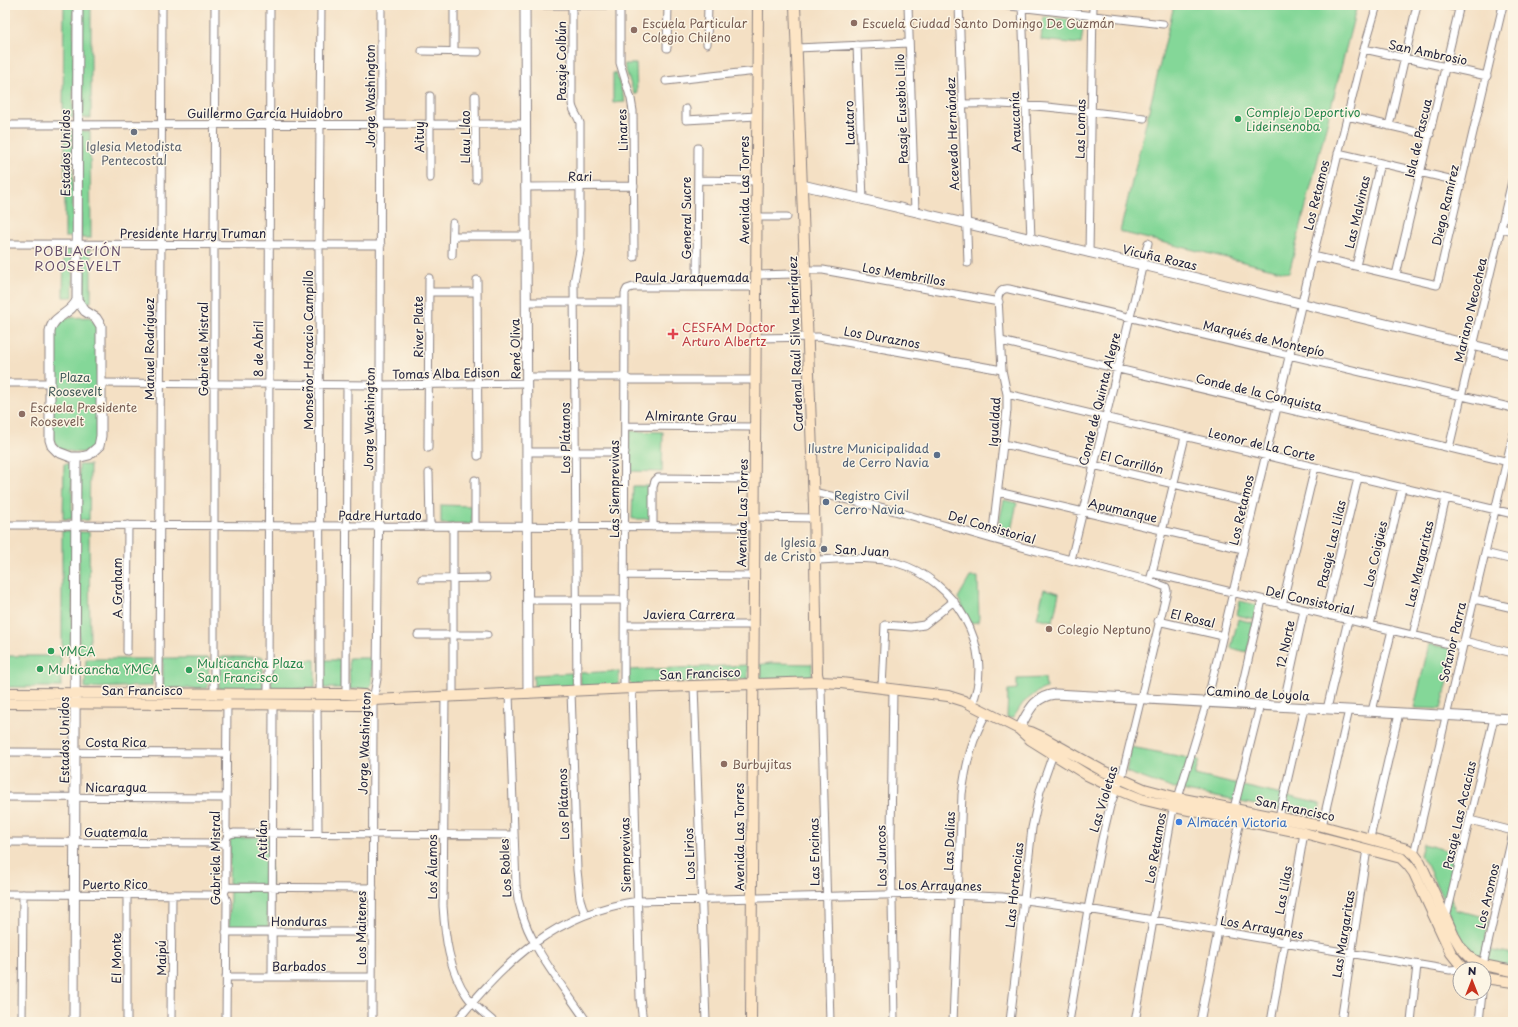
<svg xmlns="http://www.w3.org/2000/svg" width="1518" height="1027" font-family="'Playpen Sans',sans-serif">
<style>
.green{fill:#84d798;stroke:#537c6a}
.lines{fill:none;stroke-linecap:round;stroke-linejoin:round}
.minor-casing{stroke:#8b8180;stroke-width:9}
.tertiary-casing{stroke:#8b8180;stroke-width:11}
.secondary-casing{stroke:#8b8180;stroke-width:12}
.minor{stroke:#fff;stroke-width:7}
.tertiary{stroke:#fff;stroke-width:9}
.secondary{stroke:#fde5c5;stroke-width:10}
.education-dot{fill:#8d6e63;stroke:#fcf5e5;stroke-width:1.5}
.leisure-dot{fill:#2e9e5b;stroke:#fcf5e5;stroke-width:1.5}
.worship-dot{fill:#6b7280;stroke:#fcf5e5;stroke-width:1.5}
.health-dot{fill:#e0444e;stroke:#fcf5e5;stroke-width:1.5}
.service-dot{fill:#5c6f8a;stroke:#fcf5e5;stroke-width:1.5}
.shop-dot{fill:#3f7fe0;stroke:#fcf5e5;stroke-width:1.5}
.labels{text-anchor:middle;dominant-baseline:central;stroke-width:3;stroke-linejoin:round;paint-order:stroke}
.education-label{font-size:12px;fill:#785e54;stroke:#fcf5e5;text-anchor:start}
.street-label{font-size:12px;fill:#22223b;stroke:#fcf5e5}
.leisure-label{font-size:12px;fill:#27864d;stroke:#fcf5e5;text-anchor:start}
.worship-label{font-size:12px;fill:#5b616d;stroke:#fcf5e5}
.health-label{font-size:12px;fill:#be3a42;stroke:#fcf5e5;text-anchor:start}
.park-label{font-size:12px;fill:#3f5857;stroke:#fcf5e5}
.service-label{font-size:12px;fill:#4e5e75;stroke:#fcf5e5;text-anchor:end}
.shop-label{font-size:12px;fill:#366cbe;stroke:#fcf5e5;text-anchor:start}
.neighbourhood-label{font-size:13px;letter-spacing:1px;fill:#644e6b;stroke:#fcf5e5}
</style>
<rect width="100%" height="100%" fill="#fcf5e5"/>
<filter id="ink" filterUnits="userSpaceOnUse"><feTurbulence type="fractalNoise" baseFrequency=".025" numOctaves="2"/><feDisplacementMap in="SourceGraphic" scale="8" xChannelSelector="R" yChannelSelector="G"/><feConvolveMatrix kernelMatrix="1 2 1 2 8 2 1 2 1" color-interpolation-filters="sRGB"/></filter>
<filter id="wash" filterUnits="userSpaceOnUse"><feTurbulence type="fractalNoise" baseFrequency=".012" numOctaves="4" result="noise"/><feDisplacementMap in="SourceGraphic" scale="16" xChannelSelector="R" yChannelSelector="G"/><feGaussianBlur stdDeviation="0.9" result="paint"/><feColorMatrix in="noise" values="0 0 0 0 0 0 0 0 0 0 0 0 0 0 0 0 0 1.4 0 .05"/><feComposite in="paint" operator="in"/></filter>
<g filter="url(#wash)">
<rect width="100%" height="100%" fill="#f4e0c4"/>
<path class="green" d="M64,5H74L73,118H63Z
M81,5H91V118H81Z
M1174,5H1357L1289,273L1120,232Z
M1043,17L1084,21L1081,44L1041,40Z
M624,64H636L637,94H634Z
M613,73H616L625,102L613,103Z
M65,130H73V237H65Z
M80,131H90L91,238H81Z
M64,249H73V297H63Z
M81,250H91V302H81Z
M90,317L98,327L97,438C96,441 95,445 93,447C84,457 67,451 57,447L53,439V329L64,318Z
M629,431L663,432L662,472L628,471Z
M64,464H72V519H63Z
M79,465H90L89,520H79Z
M633,486H650V519H632Z
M1004,500L1017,503L1009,540L1002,539L997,532Z
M441,505L472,506V524H441Z
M62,531H73L72,654H62Z
M79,532H89L90,653H79Z
M970,577H978L979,622L970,623L958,598Z
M1044,589L1059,593L1053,621L1037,618Z
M1240,601L1257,605L1254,619L1237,615Z
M1238,619L1254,623L1247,652L1231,648Z
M1429,644L1456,650L1441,709L1414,708Z
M5,656H61V687H5Z
M219,657H263V689H219Z
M163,658H209L208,688H163Z
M349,658H372V684L368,689H350Z
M86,659H153L152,686L85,688Z
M271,660H315V688L271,689Z
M320,660H341V688H320Z
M771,663L812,664V675L809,679L761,680L757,678V665Z
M748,665V679L632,685L629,682L628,670Z
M619,671V683L617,685L583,687L581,684L580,673Z
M572,673V685L570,688L535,689L534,687L533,675Z
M1045,678L1046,688L1037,692L1023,703L1013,718H1007L1008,690L1017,689V679Z
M1131,747L1199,760L1195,775L1321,804L1319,818L1172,788L1151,781L1126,772Z
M232,837H270L271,885H229L230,841Z
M1423,844L1457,853L1449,894L1455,910L1489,918L1484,948L1513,954V966L1492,963L1478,957L1462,940L1427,865L1420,855Z
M230,889L268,890V930L229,929Z"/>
</g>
<g filter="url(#ink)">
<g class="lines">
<g class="minor-casing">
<path id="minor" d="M454,5V52
M525,5H620
M572,5V103C572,111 578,115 580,123V251L574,282L577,691
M620,5V63L631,99L633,111L634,257
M908,5L915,212
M959,5L968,263
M1001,5L1163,24
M1022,5L1031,239
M1447,5L1460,8
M707,44L708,5
M857,45L863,200
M667,48L668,5
M797,48L909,43
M1364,49L1487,76
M422,51L478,52
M666,81L757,71
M430,96V178
M475,96L476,179
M962,104C1023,102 1084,111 1144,118
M686,109V120L757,116
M1347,116L1430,135
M5,125L525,124
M1389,126L1417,5
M1338,153L1462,182
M698,180L757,181
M525,187L634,186
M757,217H787
M1501,228L1513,231
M453,236H526
M5,244L381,245
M1089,253L1093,5
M452,255L453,223
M1313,256L1437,285L1503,5
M1356,266L1380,163
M805,270H823L999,302
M757,275L793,274
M1396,275L1460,5
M477,280L478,456
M697,287L698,148
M429,292H477
M527,302H625
M757,338L818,337L1002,370
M1001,341L1513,463
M527,377H625L630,380H756
M5,383H50
M102,383L380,385L527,383
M1007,394L1513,514
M625,426L756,427
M1004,444L1254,503
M428,448L429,278
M1449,448L1513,177
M527,452H625
M429,473L430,526
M475,480V526
M813,492L884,508L992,539L1150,581L1166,587L1167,591L1123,772L1110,806L1102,839L1088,909L1069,1022
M998,492L1243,549
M755,517L814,518
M5,525L755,527
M453,526V696
M653,527V487L655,481L658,478L756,479
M992,539L1007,410V394L1002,370L998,298C999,292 1003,288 1009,289L1513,408
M1485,553L1513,560
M815,560C842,559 871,556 897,563C954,579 996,648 972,704
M1071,560L1148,243
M1152,573L1462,647
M625,575L755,576
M1151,577L1185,437
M422,579L486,578
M1474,599L1513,608
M528,600H625
M1282,605L1315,467
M1325,615L1358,478
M1158,621L1223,636
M625,625H754
M1370,625L1402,488
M418,635H487
M1413,635L1446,498
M1464,641L1513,653
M127,651L128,525
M819,682L821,690L830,1022
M694,686L706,1022
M624,688L625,293L627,289L633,287H757
M632,688L640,998L643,1022
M882,688L885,625L911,627L924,625L954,601
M893,689L891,838L894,1022
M571,691L577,870L580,899L585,915
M159,694L162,5
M214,694V244L215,5
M268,694L270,5
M320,694L319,244L321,5
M346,694L347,385
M509,694L516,886C521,938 559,980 587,1022
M445,697L443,906C445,936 449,971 467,996C474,1006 485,1014 494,1022
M317,704L318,833
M1238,704L1262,600
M1283,706L1304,610
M1327,709L1348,620
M1372,711L1392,630
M5,752L227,753
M5,797L226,798
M1234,808L1260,705
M1279,817L1304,708
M1470,820L1513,831
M1322,826L1349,710
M228,835L234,833L514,835
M1370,838L1399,713
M5,842L226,843
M1414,854L1449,704L1513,435
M226,887L373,888
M5,894L220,895L224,893
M1446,918L1494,718
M226,932H372
M1483,965L1513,833
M226,977H372
M272,977L273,704
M22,1022L23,894
M127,1022V895
M171,1022L172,895
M226,1022L227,901L224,893L226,889V840L228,835L226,828L227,700
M372,1022L373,712V700L377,679L380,385L381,5
M456,1022C506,960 556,913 638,901L925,894L1002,897L1070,906L1450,970L1460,969
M953,1022L962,794C966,764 972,738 987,712
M1010,1022L1032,828L1040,791L1053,754
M1135,1022L1172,814L1178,798L1207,702L1313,256L1364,49L1377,5
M1200,1022L1240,820
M1271,1022L1304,833
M1341,1022L1367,849
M1411,1022L1417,965
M1479,1022L1482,993"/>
</g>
<g class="tertiary-casing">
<path id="tertiary" d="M525,5L528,693
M802,185L1143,265L1513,355
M77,300L85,311L96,318L101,326V436L99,446L89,455L81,457H71L58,452L52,446L50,440V332C52,315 71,315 77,300L78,5
M1019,729C1029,711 1033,697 1055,694L1513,719
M74,1022L76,457"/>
</g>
<g class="secondary-casing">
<path id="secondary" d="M795,5L814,505L817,674L819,682
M5,693L346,694L364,695L373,700
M5,703L360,705L373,700L632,688L819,682L841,683L948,696L964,701L1019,729L1031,732L1044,738L1103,771L1144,789L1178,798L1322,826L1407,849L1414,854L1420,862L1454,936L1461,948L1471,958L1483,965L1513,971
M1019,729L1031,740L1087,775L1116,789L1141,799L1174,807L1304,833L1401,858L1408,865L1414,873L1451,953L1459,963L1465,969
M1484,978L1513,982
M751,1022L758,5"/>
</g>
<use href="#minor" class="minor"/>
<use href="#tertiary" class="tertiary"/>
<use href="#secondary" class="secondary"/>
</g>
</g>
<g class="education-dot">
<circle cx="854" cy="23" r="4"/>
<circle cx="634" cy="30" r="4"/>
<circle cx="22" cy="414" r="4"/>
<circle cx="1049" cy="629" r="4"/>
<circle cx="724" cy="764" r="4"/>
</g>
<g class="leisure-dot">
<circle cx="1238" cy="119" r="4"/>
<circle cx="51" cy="651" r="4"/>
<circle cx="40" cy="669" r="4"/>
<circle cx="189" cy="670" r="4"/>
</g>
<g class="worship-dot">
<circle cx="134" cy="132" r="4"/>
<circle cx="824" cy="549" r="4"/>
</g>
<path class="health-dot" d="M671 328h4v4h4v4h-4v4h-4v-4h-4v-4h4z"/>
<g class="service-dot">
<circle cx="937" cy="455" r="4"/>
<circle cx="826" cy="502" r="4"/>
</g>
<circle class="shop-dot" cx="1179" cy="822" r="4"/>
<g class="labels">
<g class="education-label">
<text x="642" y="23">Escuela Particular<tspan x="642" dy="14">Colegio Chileno</tspan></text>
<text x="862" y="23">Escuela Ciudad Santo Domingo De Guzmán</text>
<text x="30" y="407">Escuela Presidente<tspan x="30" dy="14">Roosevelt</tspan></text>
<text x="1057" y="629">Colegio Neptuno</text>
<text x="732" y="764">Burbujitas</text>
</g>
<g class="street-label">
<text transform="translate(1428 52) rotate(12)">San Ambrosio</text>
<text transform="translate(561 61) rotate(-90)">Pasaje Colbún</text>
<text transform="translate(370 96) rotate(-90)">Jorge Washington</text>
<text transform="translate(901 109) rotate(-92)">Pasaje Eusebio Lillo</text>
<text x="265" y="113">Guillermo García Huidobro</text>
<text transform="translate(1015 122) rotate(-92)">Araucanía</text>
<text transform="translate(849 123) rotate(-92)">Lautaro</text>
<text transform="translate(1080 129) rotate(-89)">Las Lomas</text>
<text transform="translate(622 130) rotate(-92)">Linares</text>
<text transform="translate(952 134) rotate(-92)">Acevedo Hernández</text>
<text transform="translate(419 137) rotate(-90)">Aituy</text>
<text transform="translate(465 137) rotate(-90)">Llau Llao</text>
<text transform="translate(1418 138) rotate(-77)">Isla de Pascua</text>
<text transform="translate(65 153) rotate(-90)">Estados Unidos</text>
<text x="580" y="176">Rari</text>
<text transform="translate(744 190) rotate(-90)">Avenida Las Torres</text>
<text transform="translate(1316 195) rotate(-76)">Los Retamos</text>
<text transform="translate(1445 205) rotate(-77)">Diego Ramírez</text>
<text transform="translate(1357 212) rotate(-77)">Las Malvinas</text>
<text transform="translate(686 218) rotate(-90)">General Sucre</text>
<text x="193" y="233">Presidente Harry Truman</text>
<text transform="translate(1160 257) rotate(13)">Vicuña Rozas</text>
<text transform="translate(904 274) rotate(10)">Los Membrillos</text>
<text x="692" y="277">Paula Jaraquemada</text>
<text transform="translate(1470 310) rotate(-77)">Mariano Necochea</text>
<text transform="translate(418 327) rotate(-90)">River Plate</text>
<text transform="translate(882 337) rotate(10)">Los Duraznos</text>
<text transform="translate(1264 338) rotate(13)">Marqués de Montepío</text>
<text transform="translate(795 344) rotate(-92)">Cardenal Raúl Silva Henríquez</text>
<text transform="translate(149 349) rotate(-90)">Manuel Rodríguez</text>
<text transform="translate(203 349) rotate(-90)">Gabriela Mistral</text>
<text transform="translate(258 349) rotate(-90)">8 de Abril</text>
<text transform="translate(515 349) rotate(-91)">René Oliva</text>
<text transform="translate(308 350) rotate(-90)">Monseñor Horacio Campillo</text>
<text transform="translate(446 373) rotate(-1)">Tomas Alba Edison</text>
<text transform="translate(1259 392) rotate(13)">Conde de la Conquista</text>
<text transform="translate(1099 399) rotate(-76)">Conde de Quinta Alegre</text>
<text transform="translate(691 416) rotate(1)">Almirante Grau</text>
<text transform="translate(369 419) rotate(-89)">Jorge Washington</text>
<text transform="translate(994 422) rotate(-87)">Igualdad</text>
<text transform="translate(565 438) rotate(-90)">Los Plátanos</text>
<text transform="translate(1262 444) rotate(13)">Leonor de La Corte</text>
<text transform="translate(1132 462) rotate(13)">El Carrillón</text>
<text transform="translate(614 489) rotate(-90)">Las Siemprevivas</text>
<text transform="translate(1123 510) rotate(13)">Apumanque</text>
<text transform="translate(1241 510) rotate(-77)">Los Retamos</text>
<text transform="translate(742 513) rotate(-89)">Avenida Las Torres</text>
<text x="380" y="515">Padre Hurtado</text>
<text transform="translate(992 527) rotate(16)">Del Consistorial</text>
<text transform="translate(1331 544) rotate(-77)">Pasaje Las Lilas</text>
<text transform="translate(862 550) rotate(3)">San Juan</text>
<text transform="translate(1375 554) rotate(-77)">Los Coigües</text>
<text transform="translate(1419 564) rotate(-77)">Las Margaritas</text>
<text transform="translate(117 588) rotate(-90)">A Graham</text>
<text transform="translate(1310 600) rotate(13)">Del Consistorial</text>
<text x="689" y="614">Javiera Carrera</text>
<text transform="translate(1193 618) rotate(13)">El Rosal</text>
<text transform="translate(1452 642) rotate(-77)">Sofanor Parra</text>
<text transform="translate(1285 644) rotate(-78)">12 Norte</text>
<text transform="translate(700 673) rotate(-2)">San Francisco</text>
<text x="142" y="690">San Francisco</text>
<text transform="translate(1258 693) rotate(3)">Camino de Loyola</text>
<text transform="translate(64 740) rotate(-90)">Estados Unidos</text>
<text x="116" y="742">Costa Rica</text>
<text transform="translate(364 743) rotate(-88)">Jorge Washington</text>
<text x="116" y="787">Nicaragua</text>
<text transform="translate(1103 799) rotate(-73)">Las Violetas</text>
<text transform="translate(563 804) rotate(-92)">Los Plátanos</text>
<text transform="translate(1295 808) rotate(12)">San Francisco</text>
<text transform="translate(1459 815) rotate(-77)">Pasaje Las Acacias</text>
<text x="116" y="832">Guatemala</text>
<text transform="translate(739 837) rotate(-90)">Avenida Las Torres</text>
<text transform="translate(262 840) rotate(-90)">Atitlán</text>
<text transform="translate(949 841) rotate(-88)">Las Dalias</text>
<text transform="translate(1155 848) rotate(-80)">Los Retamos</text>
<text transform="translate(814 852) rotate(-91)">Las Encinas</text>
<text transform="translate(689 854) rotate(-92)">Los Lirios</text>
<text transform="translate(625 855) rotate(-91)">Siemprevivas</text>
<text transform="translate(881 856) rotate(-91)">Los Juncos</text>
<text transform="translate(215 858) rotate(-90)">Gabriela Mistral</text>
<text transform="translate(432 867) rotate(-90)">Los Álamos</text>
<text transform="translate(505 868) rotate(-93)">Los Robles</text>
<text x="115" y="884">Puerto Rico</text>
<text transform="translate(940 885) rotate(1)">Los Arrayanes</text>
<text transform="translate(1014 885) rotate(-84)">Las Hortencias</text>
<text transform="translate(1283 890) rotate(-80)">Las Lilas</text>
<text transform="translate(1487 896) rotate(-77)">Los Aromos</text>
<text x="299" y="921">Honduras</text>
<text transform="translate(1262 927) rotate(10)">Los Arrayanes</text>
<text transform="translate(361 928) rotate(-90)">Los Maitenes</text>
<text transform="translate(1343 934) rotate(-81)">Las Margaritas</text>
<text transform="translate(116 958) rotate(-90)">El Monte</text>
<text transform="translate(161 958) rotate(-90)">Maipú</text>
<text x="299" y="966">Barbados</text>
</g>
<g class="leisure-label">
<text x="1246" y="112">Complejo Deportivo<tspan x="1246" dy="14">Lideinsenoba</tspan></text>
<text x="59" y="651">YMCA</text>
<text x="197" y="663">Multicancha Plaza<tspan x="197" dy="14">San Francisco</tspan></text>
<text x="48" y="669">Multicancha YMCA</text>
</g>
<g class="worship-label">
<text x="134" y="146">Iglesia Metodista<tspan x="134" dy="14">Pentecostal</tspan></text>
<text x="816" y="542" text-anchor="end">Iglesia<tspan x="816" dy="14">de Cristo</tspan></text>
</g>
<g class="health-label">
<text x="682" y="327">CESFAM Doctor<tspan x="682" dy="14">Arturo Albertz</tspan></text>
</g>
<g class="park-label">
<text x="75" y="377">Plaza<tspan x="75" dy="14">Roosevelt</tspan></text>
</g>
<g class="service-label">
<text x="929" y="448">Ilustre Municipalidad<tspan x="929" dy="14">de Cerro Navia</tspan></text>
<text x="834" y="495" text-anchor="start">Registro Civil<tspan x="834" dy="14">Cerro Navia</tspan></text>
</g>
<g class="shop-label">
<text x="1187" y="822">Almacén Victoria</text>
</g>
<g class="neighbourhood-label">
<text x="78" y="250">POBLACIÓN<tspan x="78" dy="15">ROOSEVELT</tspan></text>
</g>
</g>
<rect width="1518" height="1027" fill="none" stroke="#fcf5e5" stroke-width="20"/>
<g transform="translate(1472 981)"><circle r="19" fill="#fcf5e5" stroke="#a5a1a1"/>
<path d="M0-3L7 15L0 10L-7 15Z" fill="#c8321e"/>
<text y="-6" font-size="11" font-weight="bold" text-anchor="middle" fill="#22223b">N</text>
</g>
</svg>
